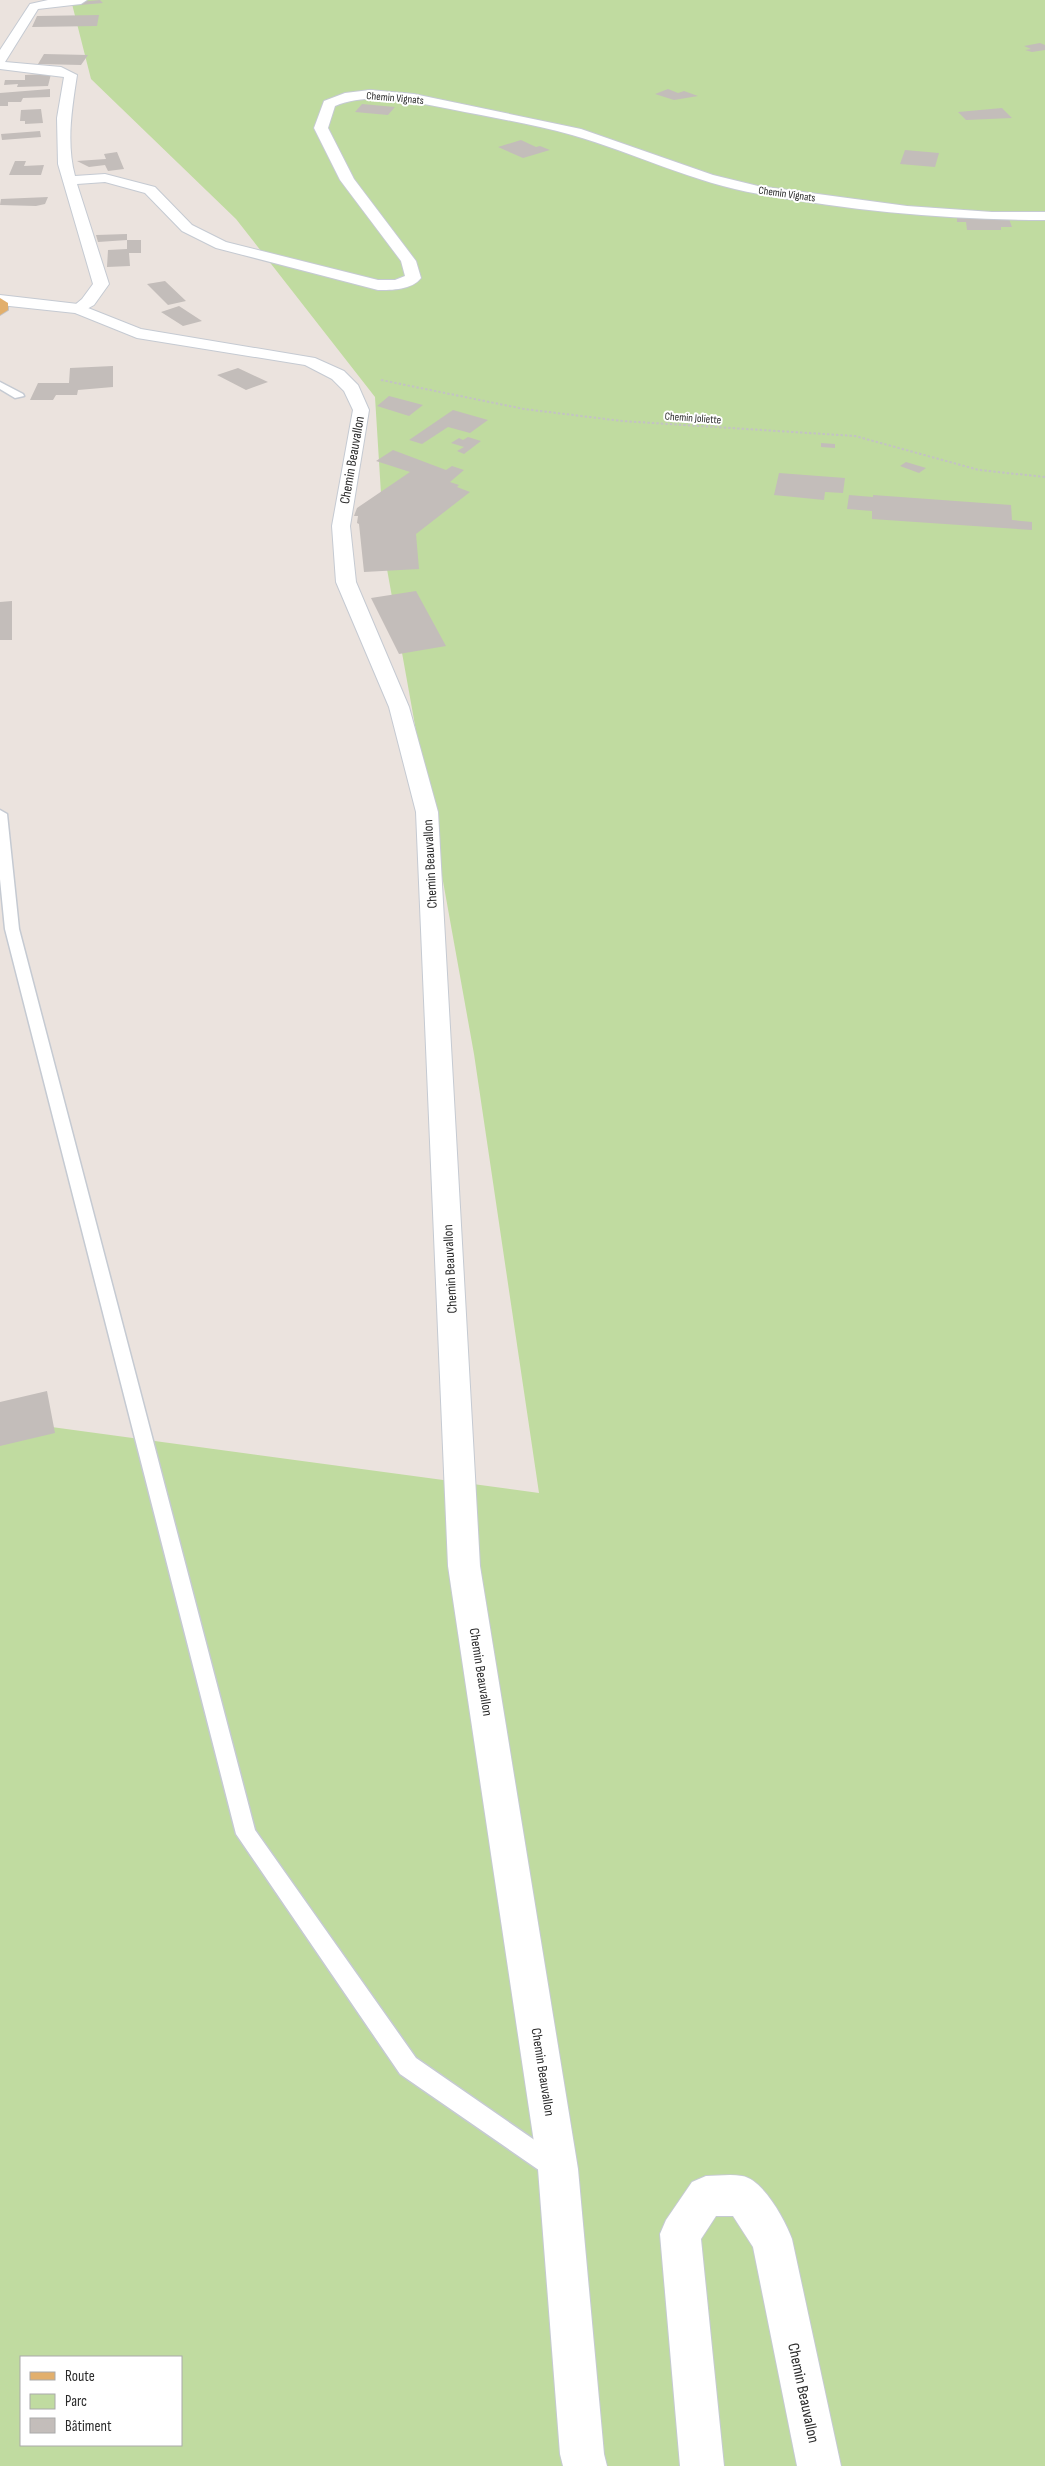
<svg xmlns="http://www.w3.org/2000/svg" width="1045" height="2466" font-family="'Sofia Sans Condensed',sans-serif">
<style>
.green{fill:#c0dba0;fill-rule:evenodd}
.building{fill:#c3bdba}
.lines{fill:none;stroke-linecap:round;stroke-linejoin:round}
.lane-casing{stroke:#c5cad2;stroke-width:3}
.street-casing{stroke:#c5cad2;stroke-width:2}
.secondary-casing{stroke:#c5cad2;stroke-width:2}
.primary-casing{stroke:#c3c3c3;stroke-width:2}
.path{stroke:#c3c3c3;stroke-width:2;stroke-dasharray:2.5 2;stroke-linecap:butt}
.lane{fill:#fff;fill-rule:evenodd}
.street{fill:#fff;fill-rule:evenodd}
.secondary{fill:#fff;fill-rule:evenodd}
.primary{fill:#e2af6c;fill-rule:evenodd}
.labels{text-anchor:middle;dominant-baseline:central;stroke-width:4;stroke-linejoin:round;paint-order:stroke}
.far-street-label{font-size:11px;fill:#2a2a2a;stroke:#fff}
.street-label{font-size:14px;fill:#2a2a2a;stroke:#fff}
.near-street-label{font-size:16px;fill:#2a2a2a;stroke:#fff}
</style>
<rect width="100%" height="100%" fill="#ebe3de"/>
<path class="green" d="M71,0H1045V2466H0V1420L539,1493L474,1054L385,558L375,397L236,219L91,79ZM21,2357H181V2445H21Z"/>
<path class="building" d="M100,0L103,3L80,5L79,2Z
M99,15L97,26L32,27L37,16Z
M1040,43L1045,45V50L1032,52L1025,50L1031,49L1024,46Z
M44,54L88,55L81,65L38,64Z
M51,74L48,86L17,87L18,84L4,85L5,80H25V75Z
M50,89V97L23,98L21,102H8V106H0V93Z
M668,89L678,93L684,91L698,96L674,100L655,94Z
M362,104L395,107L388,115L355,112Z
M1002,108L1012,118L966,120L958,112Z
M41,109L43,123L25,124V121H20L21,110Z
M40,131L41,137L2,140L1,134Z
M521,140L536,147L540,146L550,150L523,158L498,147Z
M905,150L939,153L935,167L900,164Z
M117,152L124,169L108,171L105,165L89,167L77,161L106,159L104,154Z
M15,161H26L24,166L44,165L41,175H9Z
M48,197L45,204L36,206L0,205L1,199Z
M957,218L1009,219L1012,227H1001V230H967L966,222H957Z
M127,234V240L98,242L96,235Z
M127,240H141V253H129L130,266L107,267L108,250L127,249Z
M165,281L186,301L168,305L147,284Z
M179,306L202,321L183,326L161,312Z
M113,366V387L78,390L77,395H56L53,400H30L38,383H69L70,368Z
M238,368L268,382L246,390L217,375Z
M389,396L423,405L409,416L377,406Z
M453,410L488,420L470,433L448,427L422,444L409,440Z
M468,437L481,441L464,454L457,451L464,447L451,443L459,438L463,440Z
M821,443L835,444V448L821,447Z
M393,450L446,470L452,466L464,470L450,482L459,485L457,487L470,492L416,534L419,569L364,572L359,524L357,523L358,516H354L357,508L410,472L376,461Z
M906,462L926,468L919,473L900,466Z
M779,473L845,478L843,493L825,492L824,500L774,495Z
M849,495L873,497V495L1011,505L1012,520L1032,522V530L872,519V511L847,509Z
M416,591L446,646L399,654L371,598Z
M12,601V640H0V602Z
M47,1391L55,1433L0,1446V1402Z"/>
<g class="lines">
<g class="lane-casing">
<path id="lane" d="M0,382L23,394L24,396L15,398L0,389Z
M0,810L7,814L19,929L255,1830L416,2058L562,2159L566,2167L562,2175L554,2179L546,2175L400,2074L236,1834L5,929L0,879Z"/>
</g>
<g class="street-casing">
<path id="street" d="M48,0H87L81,4L38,9L5,62L61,67L77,75C72,108 66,143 75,176L105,174L155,187L192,225L226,242L378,280H395L405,276L401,261L340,180L314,128L324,101L345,93L370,90L414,94L581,129L713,175L758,186L907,206L992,212H1045V220C949,220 853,211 759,194C694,183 635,153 572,135C532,124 490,117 450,109C413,102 371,91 335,106L328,128L354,179L416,261L421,278C412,290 392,290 378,290L216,248L182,231L145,193L105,182L77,184L109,284L94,305L78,314L70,309L82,299L93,284L58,164L57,118L64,77L0,69V50L30,4Z"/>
</g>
<g class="secondary-casing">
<path id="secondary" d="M0,295L78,304L141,329L315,358L344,371L358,385L369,410L350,526L356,582L409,707L438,812L480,1566L578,2169L604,2454L607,2466H563L560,2454L538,2169L448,1566L416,812L389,707L336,582L332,526L353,410L344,391L332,379L305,365L137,338L75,313L0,305Z
M706,2176C718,2176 730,2174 742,2176C763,2179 785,2220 792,2239L841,2466H797L753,2247L733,2216H716L701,2239L724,2466H680L660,2234L666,2220L692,2182Z"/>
</g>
<g class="primary-casing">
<path id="primary" d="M0,298L8,303V310L0,315Z"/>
</g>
<path class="path" d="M381,380L524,409L622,421L855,436L979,470L1045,477"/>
<use href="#lane" class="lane"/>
<use href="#street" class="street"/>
<use href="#secondary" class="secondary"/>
<use href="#primary" class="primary"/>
</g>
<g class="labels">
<g class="far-street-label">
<text transform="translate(395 98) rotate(5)">Chemin Vignats</text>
<text transform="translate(787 194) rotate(8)">Chemin Vignats</text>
<text transform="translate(693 418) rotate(4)">Chemin Joliette</text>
</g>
<g class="street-label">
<text transform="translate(352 460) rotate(-80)">Chemin Beauvallon</text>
<text transform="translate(430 864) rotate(-93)">Chemin Beauvallon</text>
<text transform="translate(450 1269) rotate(-93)">Chemin Beauvallon</text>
<text transform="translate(481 1672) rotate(81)">Chemin Beauvallon</text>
<text transform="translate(543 2072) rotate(81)">Chemin Beauvallon</text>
</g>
<g class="near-street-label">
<text transform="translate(803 2393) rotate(78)">Chemin Beauvallon</text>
</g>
</g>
<rect x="20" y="2356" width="162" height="90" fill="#ffffff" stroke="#aaaaaa"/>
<rect x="30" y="2372" width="25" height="8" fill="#e2af6c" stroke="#aaaaaa"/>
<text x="65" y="2381" font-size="15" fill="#2a2a2a">Route</text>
<rect x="30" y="2394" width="25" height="15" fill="#c0dba0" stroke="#aaaaaa"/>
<text x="65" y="2406" font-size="15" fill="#2a2a2a">Parc</text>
<rect x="30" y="2418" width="25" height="15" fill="#c3bdba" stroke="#aaaaaa"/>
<text x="65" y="2431" font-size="15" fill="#2a2a2a">Bâtiment</text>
</svg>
